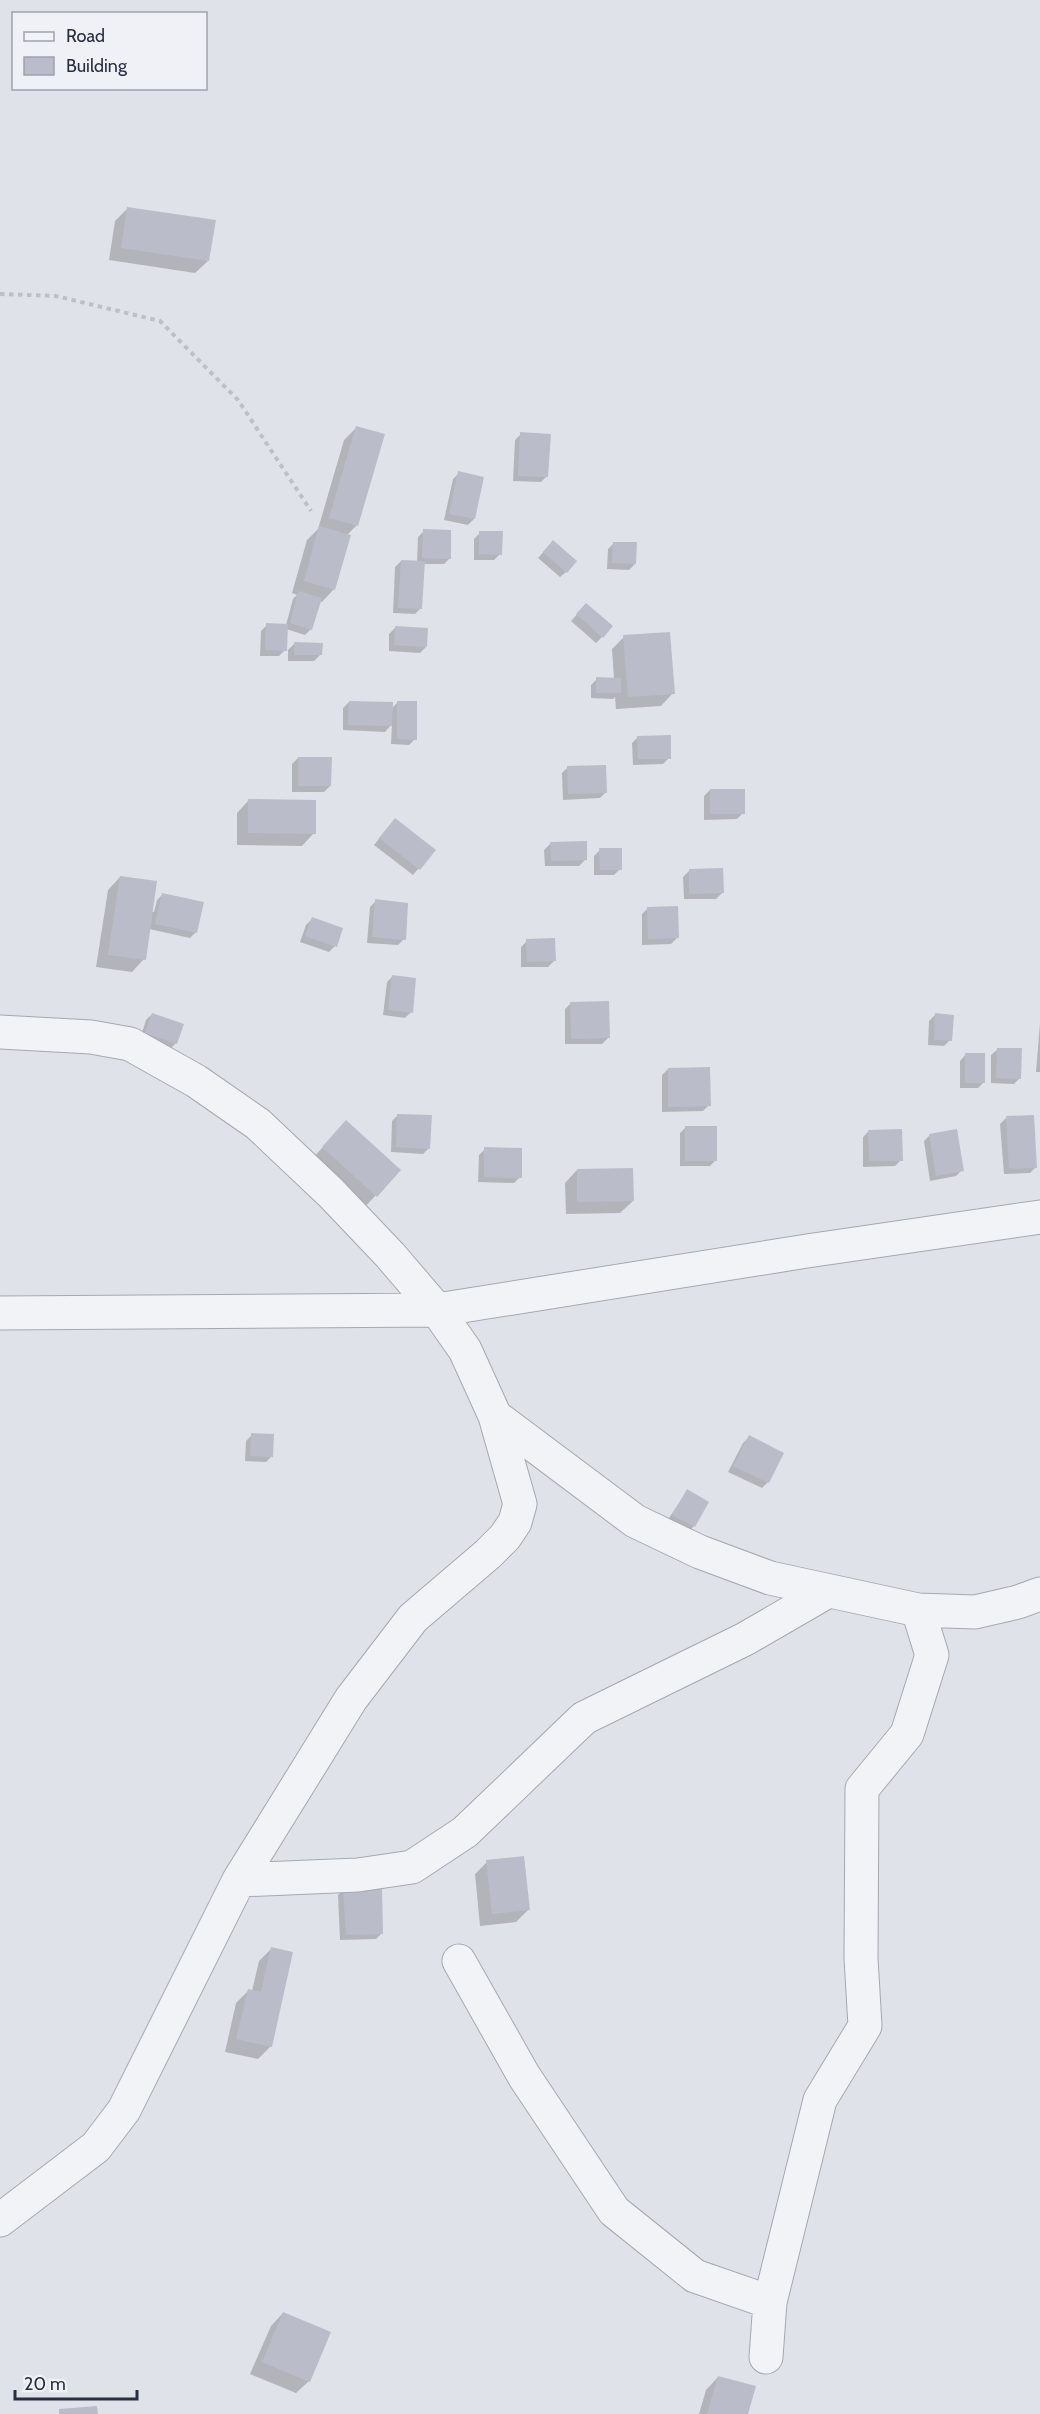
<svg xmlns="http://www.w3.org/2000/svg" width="1040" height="2414" font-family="Cabin,sans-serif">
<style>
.shadow{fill:#0003}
.building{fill:#babdc9}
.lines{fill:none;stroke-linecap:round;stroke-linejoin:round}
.minor-casing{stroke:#a5a8b3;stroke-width:35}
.path{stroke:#bdc0c7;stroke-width:4;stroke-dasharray:4.5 4.5;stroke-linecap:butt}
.minor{stroke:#f2f3f7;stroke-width:33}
</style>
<rect width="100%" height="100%" fill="#e0e2e9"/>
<path class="shadow" d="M128,208L208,261L195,273L109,260L115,221Z
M356,428L357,525L347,535L334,589L322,602L319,601L311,629L305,635L286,629L285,650L279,656H260L261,631L267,625H286L293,599L297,595L292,593L307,540L318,529L344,440Z
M521,434L547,476L541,482L513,481L515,440Z
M459,473L474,519L468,525L444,520L453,479Z
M424,531L450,558L444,564H423L421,608L415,614L393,613L395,567L401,561L417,562L418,537Z
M480,533L500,554L494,560H474V539Z
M614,543L635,564L629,570L607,569L608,549Z
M547,548L566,572L560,577L538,558Z
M580,611L602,637L596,643L571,621Z
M395,628L426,647L420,653L389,651V634Z
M624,637L673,693L661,706L616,709L615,697L613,699L591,698V685L597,679H614L612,649Z
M294,644L320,655L314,661H288V650Z
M349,702L391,709L398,702L415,739L409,745L391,744L392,724L385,732L343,730V708Z
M638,737L669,758L663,764L633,765L632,743Z
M298,758L330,786L324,792H292V764Z
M568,767L606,792L600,798L563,800L562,773Z
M710,790L743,813L737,819L704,820V796Z
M249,800L314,833L302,846L237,845V813Z
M389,826L434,850L413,875L374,845Z
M550,844L585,860L579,866H545L544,850Z
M600,850L620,869L614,875H594V856Z
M689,871L722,893L716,899H684L683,877Z
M120,877L151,912H154L157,900L163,894L196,932L190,938L149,929L144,959L132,972L96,967L108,890Z
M376,901L404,939L398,945L367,943L370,907Z
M648,908L677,938L671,944L642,945V914Z
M312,919L335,946L329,952L300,942L306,925Z
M527,941L554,961L548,967H521V947Z
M393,976L411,1012L405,1018L383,1015L387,982Z
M571,1003L608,1038L602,1044H565V1009Z
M152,1014L176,1043L170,1049L140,1039L146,1020Z
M935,1015L950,1040L944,1046L928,1045L929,1021Z
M1040,1023V1072H1036Z
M998,1049L1020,1078L1014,1084L991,1083V1055Z
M966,1054L984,1082L978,1088H960V1061Z
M668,1069L709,1105L703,1111L662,1112V1075Z
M398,1115L429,1148L423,1154L391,1152L392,1121Z
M1006,1118L1036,1167L1030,1173L1004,1174L1000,1124Z
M686,1127L716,1160L710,1166H680V1133Z
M869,1131L901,1160L895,1166L863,1167V1137Z
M334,1135L376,1195L364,1208L311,1160Z
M930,1135L962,1170L956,1176L930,1181L924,1141Z
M485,1149L520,1177L514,1183L478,1182L479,1155Z
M577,1170L633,1201L620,1213L566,1214L565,1183Z
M252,1435L272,1456L266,1462L245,1461L246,1441Z
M749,1437L768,1482L762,1488L728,1472L743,1443Z
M687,1491L707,1502L694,1526L688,1532L667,1521Z
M487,1862L528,1910L516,1922L480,1926L475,1874Z
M344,1889L382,1933L376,1939L340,1940L338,1895Z
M271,1949V2046L258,2059L225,2052L236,2003L248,1991H252L259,1961Z
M283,2313L309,2381L296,2393L250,2374L271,2326Z
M718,2377L746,2414H699L706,2390Z"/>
<path class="building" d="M127,207L216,220L209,261L121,248Z
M356,426L385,434L358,526L329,518Z
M520,432L551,434L548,477L518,476Z
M458,471L484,477L475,519L449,514Z
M319,526L351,535L335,590L304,581Z
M423,529L451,530V559L422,558Z
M479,531H503L502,555L479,554Z
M553,540L577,561L567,573L543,552Z
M613,542H637L636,564L612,563Z
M401,560L425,561L422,609L398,608Z
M298,591L322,598L312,630L290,623Z
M586,603L613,626L603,638L576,614Z
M266,623L288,624L287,651L265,650Z
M395,626L428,628L427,647L394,645Z
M670,632L675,694L628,697L623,635Z
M294,642L323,643L322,655H294Z
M596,677L621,678V693H596Z
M349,701L393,702L392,726L348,725Z
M397,701H417V740L397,739Z
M671,735V759H638L637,736Z
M298,757H332L331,786H298Z
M606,765L607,793L568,794L567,766Z
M710,789H745V814H710Z
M248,799L316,800V834L248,833Z
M395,818L436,850L420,870L379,838Z
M587,841V860L551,861L550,842Z
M599,848H622V870H600Z
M723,868L724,893L689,894V869Z
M120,876L157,881L146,960L108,955Z
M162,893L204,902L197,933L155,924Z
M375,899L408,903L406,940L372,937Z
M678,906L679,938L648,939L647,907Z
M312,917L343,928L337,947L305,936Z
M555,938L556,961L527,962L526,939Z
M392,975L416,978L413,1013L388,1010Z
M609,1001L610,1038L571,1039L570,1002Z
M152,1013L184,1024L177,1044L145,1033Z
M935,1013L954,1015L952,1041L934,1040Z
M997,1048H1022L1021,1079L996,1078Z
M965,1053H985V1083H965Z
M710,1067L711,1106L668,1107V1068Z
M397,1114L432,1115L430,1149L396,1147Z
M1034,1115L1037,1168L1009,1169L1006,1116Z
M346,1120L401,1170L377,1197L322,1147Z
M685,1126H717V1161H685Z
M902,1129L903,1161H869L868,1130Z
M957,1129L964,1171L936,1176L929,1134Z
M484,1147L522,1148V1178L484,1177Z
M633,1168L634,1201L577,1202V1169Z
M251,1433L274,1434L273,1457L250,1456Z
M749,1435L784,1453L769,1483L733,1466Z
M687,1489L709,1502L695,1527L672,1515Z
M524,1856L530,1910L492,1914L486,1860Z
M382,1887L383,1934L346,1935L343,1888Z
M271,1947L293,1952L272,2047L236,2039L248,1989L261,1992Z
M283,2312L331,2332L310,2382L262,2362Z
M718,2376L756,2386L748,2414H707Z
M97,2406L98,2414H59V2409Z"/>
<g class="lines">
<g class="minor-casing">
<path id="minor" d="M0,1032L91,1037L130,1044L196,1081L258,1124L331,1193L390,1255L437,1310L465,1350L495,1416L635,1521L700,1552L770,1578L918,1610L975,1612L1018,1602L1040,1594
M0,1313L437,1310L807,1251L1040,1217
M239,1880L358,1875L412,1867L465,1832L584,1718L745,1639L828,1591
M459,1961L524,2076L614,2211L695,2276L770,2302
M0,2220L96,2147L124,2110L239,1880L351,1699L413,1618L488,1554L505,1537L515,1522L520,1504L495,1416
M766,2357L770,2302L820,2100L865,2026L861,1958L862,1789L907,1734L932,1655L918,1610"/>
</g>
<path class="path" d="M0,294L56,296L160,321L238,400L311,511"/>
<use href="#minor" class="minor"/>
</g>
<rect x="12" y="12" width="195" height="78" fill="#eff1f6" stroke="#9fa3ad" stroke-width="1.5"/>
<rect x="24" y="32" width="30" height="9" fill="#f2f3f7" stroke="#9fa3ad" stroke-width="1.5"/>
<text x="66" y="42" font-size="18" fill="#282e40">Road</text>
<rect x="24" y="57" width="30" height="18" fill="#babdc9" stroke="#9fa3ad" stroke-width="1.5"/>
<text x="66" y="72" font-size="18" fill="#282e40">Building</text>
<path d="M15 2390v9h122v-9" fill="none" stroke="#282e40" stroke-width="3"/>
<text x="24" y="2390" font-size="18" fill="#282e40" stroke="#eff1f6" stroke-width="4.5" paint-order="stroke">20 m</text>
</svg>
